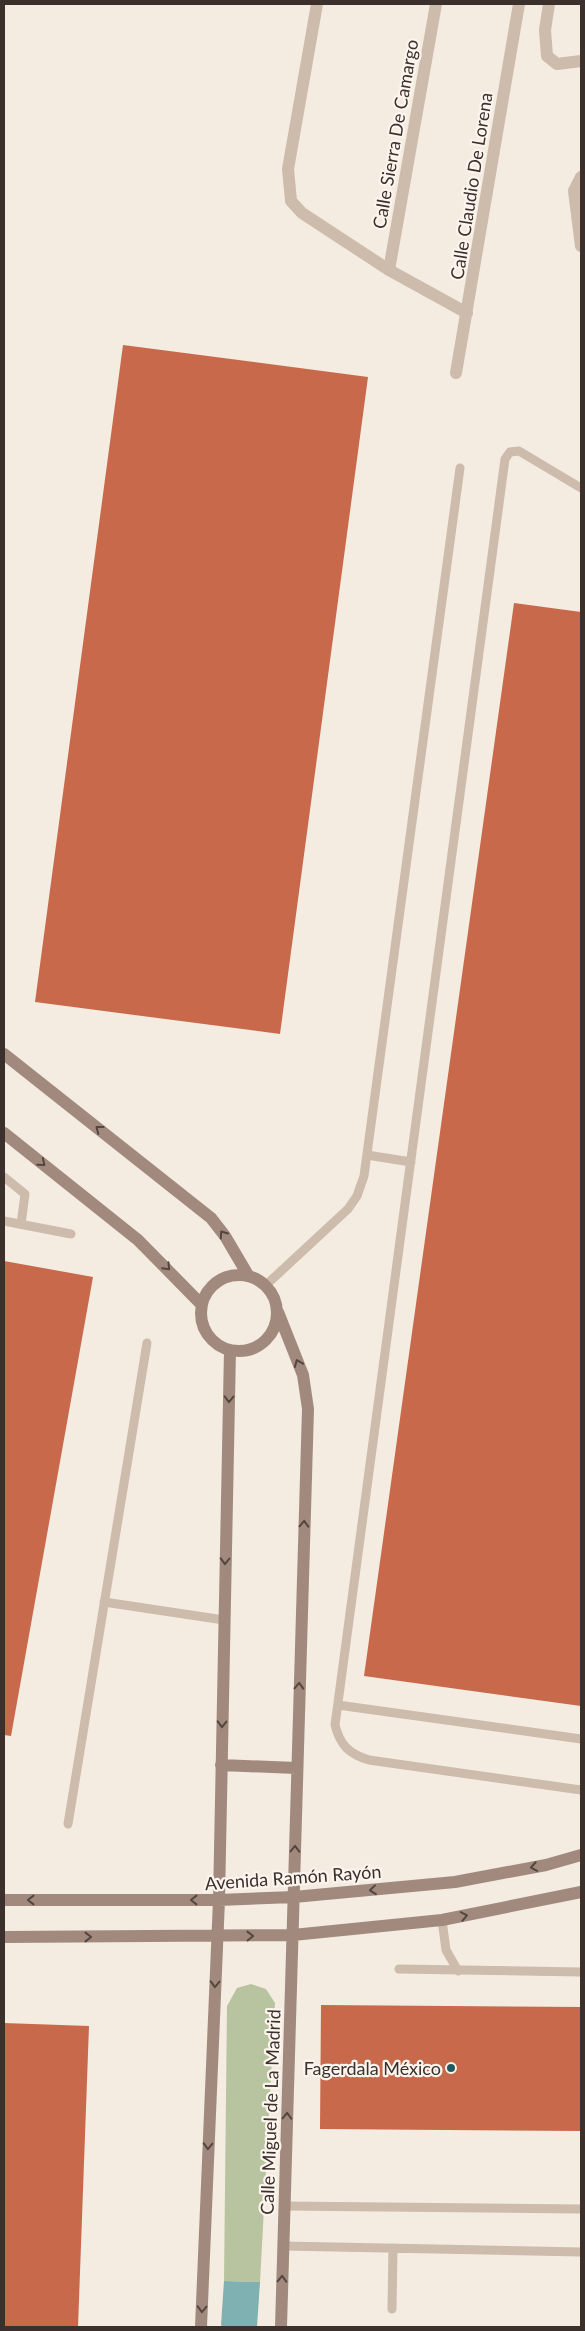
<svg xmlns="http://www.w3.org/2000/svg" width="585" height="2331" font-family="Lato,sans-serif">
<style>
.green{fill:#b8c4a0}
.water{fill:#7fb0b2}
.building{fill:#c8694b}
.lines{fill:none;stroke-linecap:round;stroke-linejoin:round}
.lane{stroke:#cdbbac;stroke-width:9}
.street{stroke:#cdbbac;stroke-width:12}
.secondary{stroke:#a18a7d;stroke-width:12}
.oneway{stroke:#544640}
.poi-dot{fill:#1f5a5e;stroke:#fbf5ee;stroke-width:2}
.labels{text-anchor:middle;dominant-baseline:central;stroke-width:4.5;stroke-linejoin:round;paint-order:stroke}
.street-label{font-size:18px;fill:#3b302b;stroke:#fbf5ee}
.poi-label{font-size:18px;fill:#3b302b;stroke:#fbf5ee;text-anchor:end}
</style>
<rect width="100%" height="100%" fill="#f4ebe1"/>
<path class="green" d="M251,1984L266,1989L275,2003L260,2282L224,2281L227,2006L237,1988Z"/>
<path class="water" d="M224,2281L260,2282L257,2327H223L221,2325Z"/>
<path class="building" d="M123,345L368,377L280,1034L35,1002Z
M514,603L581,612V1706L364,1676Z
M4,1261L93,1277L11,1736L4,1735Z
M321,2005L581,2007V2131L320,2129Z
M4,2023L89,2026L78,2327H4Z"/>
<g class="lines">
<path class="lane" d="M581,488L519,451L510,452L505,459L335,1725C340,1745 349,1754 369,1760L581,1790
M367,1155L411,1162
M4,1177L25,1194L21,1224
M4,1221L71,1234
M266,1285L348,1209L357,1196L364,1176L460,468
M104,1602L224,1620
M338,1705L581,1739
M68,1824L147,1343
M442,1920L446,1950L458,1971
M399,1969L581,1972
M284,2206L581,2209
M284,2246L581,2252
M392,2309L393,2248"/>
<path class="street" d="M317,4L288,169L291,201L302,213L389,270L467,313
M549,4L545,30L547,56L557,64L581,61
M581,177L574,191L581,246
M389,270L436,4
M456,373L519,4"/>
<path class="secondary" d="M4,1054L211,1218L225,1236L248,1275
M4,1133L138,1240L201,1304
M201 1313a38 38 0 1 1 76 0a38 38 0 1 1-76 0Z
M278,1312L303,1375L308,1409L281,2327
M221,1765L296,1768
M4,1900H219L294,1897L455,1882L546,1865L581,1855
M4,1937L293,1935L442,1920L581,1892
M201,2327L219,1900L230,1350"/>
</g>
<defs><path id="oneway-chevron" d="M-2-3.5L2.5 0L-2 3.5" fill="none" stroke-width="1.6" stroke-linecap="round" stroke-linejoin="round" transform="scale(1.25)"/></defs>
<g class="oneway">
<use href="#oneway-chevron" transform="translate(99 1129) rotate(-142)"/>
<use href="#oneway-chevron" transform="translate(42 1163) rotate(39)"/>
<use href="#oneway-chevron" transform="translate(223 1234) rotate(-125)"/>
<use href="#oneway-chevron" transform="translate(167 1267) rotate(46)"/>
<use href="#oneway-chevron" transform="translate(298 1363) rotate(-112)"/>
<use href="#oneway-chevron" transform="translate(229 1399) rotate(91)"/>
<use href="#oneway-chevron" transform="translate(304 1524) rotate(-88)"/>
<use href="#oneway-chevron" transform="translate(225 1561) rotate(91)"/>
<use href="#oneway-chevron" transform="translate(299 1686) rotate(-88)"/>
<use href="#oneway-chevron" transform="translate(222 1724) rotate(91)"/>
<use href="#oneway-chevron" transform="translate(295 1849) rotate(-89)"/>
<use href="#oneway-chevron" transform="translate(534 1867) rotate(170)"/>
<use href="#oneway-chevron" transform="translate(373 1890) rotate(174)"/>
<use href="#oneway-chevron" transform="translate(31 1900) rotate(-180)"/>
<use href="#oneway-chevron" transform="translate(194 1900) rotate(-180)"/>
<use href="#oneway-chevron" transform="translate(464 1916) rotate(-11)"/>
<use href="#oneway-chevron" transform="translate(250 1936) rotate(-1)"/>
<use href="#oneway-chevron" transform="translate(88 1937)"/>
<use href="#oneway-chevron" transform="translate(215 1984) rotate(92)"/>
<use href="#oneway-chevron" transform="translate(287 2116) rotate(-88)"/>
<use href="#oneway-chevron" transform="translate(208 2146) rotate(92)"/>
<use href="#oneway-chevron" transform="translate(282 2279) rotate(-88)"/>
<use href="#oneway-chevron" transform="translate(202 2309) rotate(92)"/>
</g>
<circle class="poi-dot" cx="451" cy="2068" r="5"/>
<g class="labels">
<g class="street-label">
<text transform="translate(395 134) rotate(-80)">Calle Sierra De Camargo</text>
<text transform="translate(471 186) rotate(-81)">Calle Claudio De Lorena</text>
<text transform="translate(293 1877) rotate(-4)">Avenida Ramón Rayón</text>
<text transform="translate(270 2112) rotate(-88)">Calle Miguel de La Madrid</text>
</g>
<g class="poi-label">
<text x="441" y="2068">Fagerdala México</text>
</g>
</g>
<rect width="585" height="2331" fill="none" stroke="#3b302b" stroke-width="10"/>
</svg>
